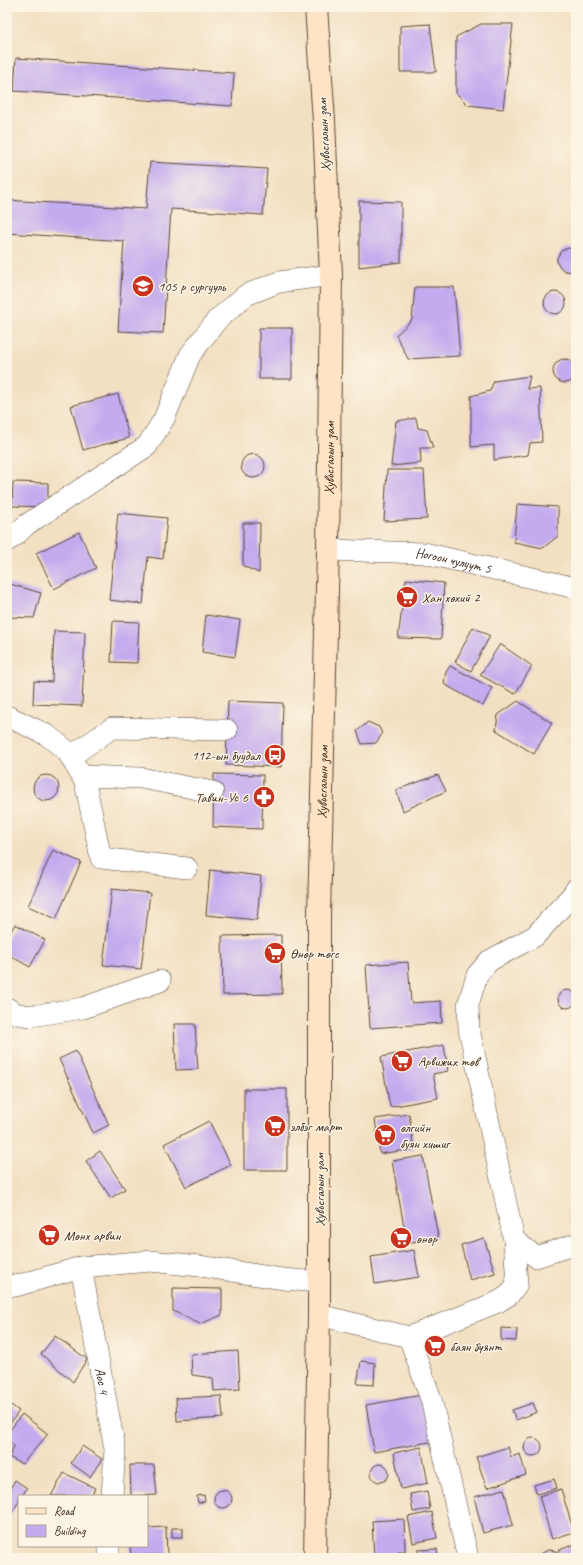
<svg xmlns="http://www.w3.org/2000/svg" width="583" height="1565" font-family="Caveat,sans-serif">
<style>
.building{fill:#c2abee}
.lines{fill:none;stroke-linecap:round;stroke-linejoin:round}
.minor-casing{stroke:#574537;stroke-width:22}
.secondary-casing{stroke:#574537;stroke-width:24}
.minor{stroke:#fff;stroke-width:21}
.secondary{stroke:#fee4c5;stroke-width:22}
.labels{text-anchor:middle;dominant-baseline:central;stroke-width:3;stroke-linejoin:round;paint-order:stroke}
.street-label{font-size:14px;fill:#3b2a1e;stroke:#fcf5e5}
.poi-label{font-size:14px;fill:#3b2a1e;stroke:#fcf5e5;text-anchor:start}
</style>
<rect width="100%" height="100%" fill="#fcf5e5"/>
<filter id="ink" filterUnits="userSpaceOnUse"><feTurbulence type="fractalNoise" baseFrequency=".025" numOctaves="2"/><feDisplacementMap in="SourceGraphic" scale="8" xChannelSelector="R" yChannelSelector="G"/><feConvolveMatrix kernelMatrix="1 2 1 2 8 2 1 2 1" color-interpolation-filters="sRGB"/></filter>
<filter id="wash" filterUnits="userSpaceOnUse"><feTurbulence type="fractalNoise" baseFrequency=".012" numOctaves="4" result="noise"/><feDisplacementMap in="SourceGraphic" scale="16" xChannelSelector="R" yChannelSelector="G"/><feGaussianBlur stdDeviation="0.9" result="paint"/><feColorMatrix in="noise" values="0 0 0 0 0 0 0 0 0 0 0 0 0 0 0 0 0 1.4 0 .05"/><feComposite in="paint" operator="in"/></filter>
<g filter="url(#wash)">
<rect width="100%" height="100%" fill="#f3e0c2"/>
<g id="blocks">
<path class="building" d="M430,24L436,72H400V26Z
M481,24H513L503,109L468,105L456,93V37Z
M16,58L234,73L232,106L14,91Z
M150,162L267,169L263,215L171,209L163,333L118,331L124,241L7,233V200L146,209Z
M359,201L401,202V262L359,267Z
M568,248L576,250V270L573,272L565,271L562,269L557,263V258L561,251Z
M415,287H454L460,356L408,359L396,335L412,320Z
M544 303a11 11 0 1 1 22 0a11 11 0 1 1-22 0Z
M259,328H292V379H259Z
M553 371a12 12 0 1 1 24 0a12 12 0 1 1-24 0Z
M530,376L527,389L540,388L542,442L530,443L528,455L494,460V445L471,447V396L490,391L494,381Z
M118,394L129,438L83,450L71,406Z
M416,418L418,428L427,430L433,448H420L421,463L391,466L396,421Z
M241 466a12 12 0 1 1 24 0a12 12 0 1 1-24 0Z
M387,470H424L427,519L384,521Z
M13,482L48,483V507L12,506Z
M517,504L558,507V536L543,548L514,542Z
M118,513L167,518L163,559L148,557L143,604L109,600Z
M243,523H260L259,573L243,566Z
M79,532L96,568L54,589L36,553Z
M406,579L444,583L441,639L398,638Z
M7,583L41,593L34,618L7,617Z
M206,615L240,620L235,657L202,652Z
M113,621L139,622L137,663L111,662Z
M473,627L490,636L471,671L455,662Z
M54,631L85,632L82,706L33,704L34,681L52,682Z
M500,644L532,666L515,694L480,675Z
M450,666L492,688L483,706L444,684L446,672Z
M228,701L283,703L281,767L226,765Z
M518,701L552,723L534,754L496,730L498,715Z
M368,722L379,727L382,734L376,743L362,744L357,731Z
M214,774L263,775L262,829L213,827Z
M438,775L446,791L403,811L396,790Z
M33 788a13 13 0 1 1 26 0a13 13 0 1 1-26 0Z
M53,850L81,862L56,919L28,906Z
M210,870L261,876L257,920L206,915Z
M112,889L150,893L141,969L103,965Z
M15,924L45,940L30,967L7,954V938Z
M281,935L282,994L223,995L222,936Z
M408,962L411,1003L441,1001L442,1023L370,1028L366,965Z
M558 999a9 9 0 1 1 18 0a9 9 0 1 1-18 0Z
M174,1024H195L198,1069L176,1070Z
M444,1045L448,1071L433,1074L438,1098L390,1107L381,1057Z
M76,1051L109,1125L93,1133L59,1059Z
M244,1089H287V1170H244Z
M409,1114L414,1149L380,1154L375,1119Z
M209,1121L231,1165L186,1187L164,1144Z
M100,1151L125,1189L111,1198L86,1161Z
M423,1156L438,1237L407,1243L392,1161Z
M484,1238L495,1273L470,1280L461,1245Z
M414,1250L419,1277L375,1284L371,1257Z
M173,1288L222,1289V1315L200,1324L173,1311Z
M501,1328L517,1329L516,1341L501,1340Z
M55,1336L87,1359L73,1382L41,1354Z
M238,1351L240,1389L214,1391L213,1378L192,1375L191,1354Z
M361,1361L375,1363L374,1385L357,1384Z
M427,1394L435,1441L374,1452L366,1405Z
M221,1396L223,1418L177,1421L176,1398Z
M7,1402L19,1411L7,1428Z
M533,1403L537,1412L516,1420L512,1410Z
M22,1414L48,1434L22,1464L9,1457L14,1446L7,1439V1434Z
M524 1447a9 9 0 1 1 18 0a9 9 0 1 1-18 0Z
M82,1446L102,1459L90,1477L71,1463Z
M421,1447L428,1483L401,1489L394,1453Z
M508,1447L511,1457L520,1454L526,1475L487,1488L476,1457Z
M371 1473a9 9 0 1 1 18 0a9 9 0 1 1-18 0Z
M130,1465H154L157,1495L131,1496Z
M64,1473L95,1488L91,1496H51Z
M554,1479L557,1488L537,1494L534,1485Z
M15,1480L27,1488L22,1496H19V1501L7,1521V1494Z
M504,1489L513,1525L483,1533L474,1497Z
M561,1489L574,1532L552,1539L539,1496Z
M214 1499a9 9 0 1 1 18 0a9 9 0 1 1-18 0Z
M427,1491L430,1509L413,1512L410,1494Z
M204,1495L205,1501L198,1503L197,1496Z
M432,1512L437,1538L413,1543L408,1517Z
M404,1519L405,1551H399V1558H374L372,1521Z
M166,1527L167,1555H131L130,1546H147V1528Z
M172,1528H183V1537H172Z
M576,1544V1558H562L559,1550Z
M437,1549L438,1558H419L418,1550Z
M548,1550L556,1551L561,1558H538L540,1554Z"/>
</g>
</g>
<g filter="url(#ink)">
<use href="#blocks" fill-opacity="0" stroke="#574537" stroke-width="1"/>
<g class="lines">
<g class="minor-casing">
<g id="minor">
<path d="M7,541L16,535L26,525L147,446L164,419L190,355L217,320L246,295L279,282L331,275"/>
<path id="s1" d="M328,550L424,553L576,588"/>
<path d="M7,716L47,735L67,751L85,782L101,858L187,868"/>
<path d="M71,756L112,728L227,730"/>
<path d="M82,776L141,778L213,792"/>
<path d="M7,1008L17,1014L31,1016L83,1008L160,981"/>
<path d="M514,1240L536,1257L576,1244"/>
<path id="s2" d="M81,1267L115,1449L112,1496"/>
<path d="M7,1285L16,1286L81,1267L150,1261L200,1266L283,1279L319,1282"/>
<path d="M319,1315L409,1337L498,1302L509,1295L517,1284L514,1240L469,1029L468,1005L477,975L489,961L535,936L574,893L576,889"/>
<path d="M409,1337L431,1399L468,1558"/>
<path d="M109,1558V1546"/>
</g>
</g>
<g class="secondary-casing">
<g id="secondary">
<path id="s3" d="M315,1558L319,1315V915L328,550L331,275L324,121L316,7"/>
</g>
</g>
<use href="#minor" class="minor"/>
<use href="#secondary" class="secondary"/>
</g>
</g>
<defs>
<g id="school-disc" transform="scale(1.15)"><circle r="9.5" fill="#c8321e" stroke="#fcf5e5"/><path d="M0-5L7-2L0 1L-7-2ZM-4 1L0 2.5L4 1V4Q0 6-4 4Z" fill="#fff"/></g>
<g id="supermarket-disc" transform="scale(1.15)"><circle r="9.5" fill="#c8321e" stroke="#fcf5e5"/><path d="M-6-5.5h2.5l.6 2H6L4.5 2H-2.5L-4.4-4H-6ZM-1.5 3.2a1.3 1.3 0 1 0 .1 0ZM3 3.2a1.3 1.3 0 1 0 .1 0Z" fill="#fff"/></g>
<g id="bus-disc" transform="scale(1.15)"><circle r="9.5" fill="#c8321e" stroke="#fcf5e5"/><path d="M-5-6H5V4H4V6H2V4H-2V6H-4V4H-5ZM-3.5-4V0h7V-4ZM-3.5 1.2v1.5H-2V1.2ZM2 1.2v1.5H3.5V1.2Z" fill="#fff"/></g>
<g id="pharmacy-disc" transform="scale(1.15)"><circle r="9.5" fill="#c8321e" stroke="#fcf5e5"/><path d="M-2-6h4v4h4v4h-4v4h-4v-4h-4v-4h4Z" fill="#fff"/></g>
</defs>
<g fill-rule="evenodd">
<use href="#school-disc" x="143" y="286"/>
<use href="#supermarket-disc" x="407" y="597"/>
<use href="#bus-disc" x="275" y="755"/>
<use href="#pharmacy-disc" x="264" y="797"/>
<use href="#supermarket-disc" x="275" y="953"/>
<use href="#supermarket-disc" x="402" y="1061"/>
<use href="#supermarket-disc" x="275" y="1126"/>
<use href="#supermarket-disc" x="385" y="1135"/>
<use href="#supermarket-disc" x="49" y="1235"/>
<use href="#supermarket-disc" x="401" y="1238"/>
<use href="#supermarket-disc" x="435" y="1346"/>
</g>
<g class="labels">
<g class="street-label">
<text transform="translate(324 135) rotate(-93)">Хувьсгалын зам</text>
<text stroke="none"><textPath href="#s3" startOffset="1100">Хувьсгалын зам</textPath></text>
<text stroke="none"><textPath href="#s1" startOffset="126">Ногоон чулуут 5</textPath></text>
<text stroke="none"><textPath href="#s3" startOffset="776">Хувьсгалын зам</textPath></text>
<text transform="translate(319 1190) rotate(-90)">Хувьсгалын зам</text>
<text stroke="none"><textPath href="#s2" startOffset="116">Аос 4</textPath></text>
</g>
<g class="poi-label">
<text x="158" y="286">105 р сургууль</text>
<text x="422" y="597">Хан хөхий 2</text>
<text x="260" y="755" text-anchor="end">112-ын буудал</text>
<text x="248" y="797" text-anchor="end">Тавин-Ус 6</text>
<text x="290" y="953">Өнөр төгс</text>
<text x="418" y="1061">Арвижих төв</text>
<text x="290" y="1126">элбэг март</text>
<text x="400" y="1127">өлгийн<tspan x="400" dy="16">буян хишиг</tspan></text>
<text x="64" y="1235">Мөнх арвин</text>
<text x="416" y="1238">өнөр</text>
<text x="450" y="1346">баян буянт</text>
</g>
</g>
<rect width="583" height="1565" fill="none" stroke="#fcf5e5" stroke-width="24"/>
<rect x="18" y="1495" width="130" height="52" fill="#fcf5e5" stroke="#afa495"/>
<rect x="26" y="1508" width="20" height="6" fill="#fee4c5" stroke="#afa495"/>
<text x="54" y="1515" font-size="12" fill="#3b2a1e">Road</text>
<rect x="26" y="1525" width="20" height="12" fill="#c2abee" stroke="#afa495"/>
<text x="54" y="1535" font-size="12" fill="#3b2a1e">Building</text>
</svg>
